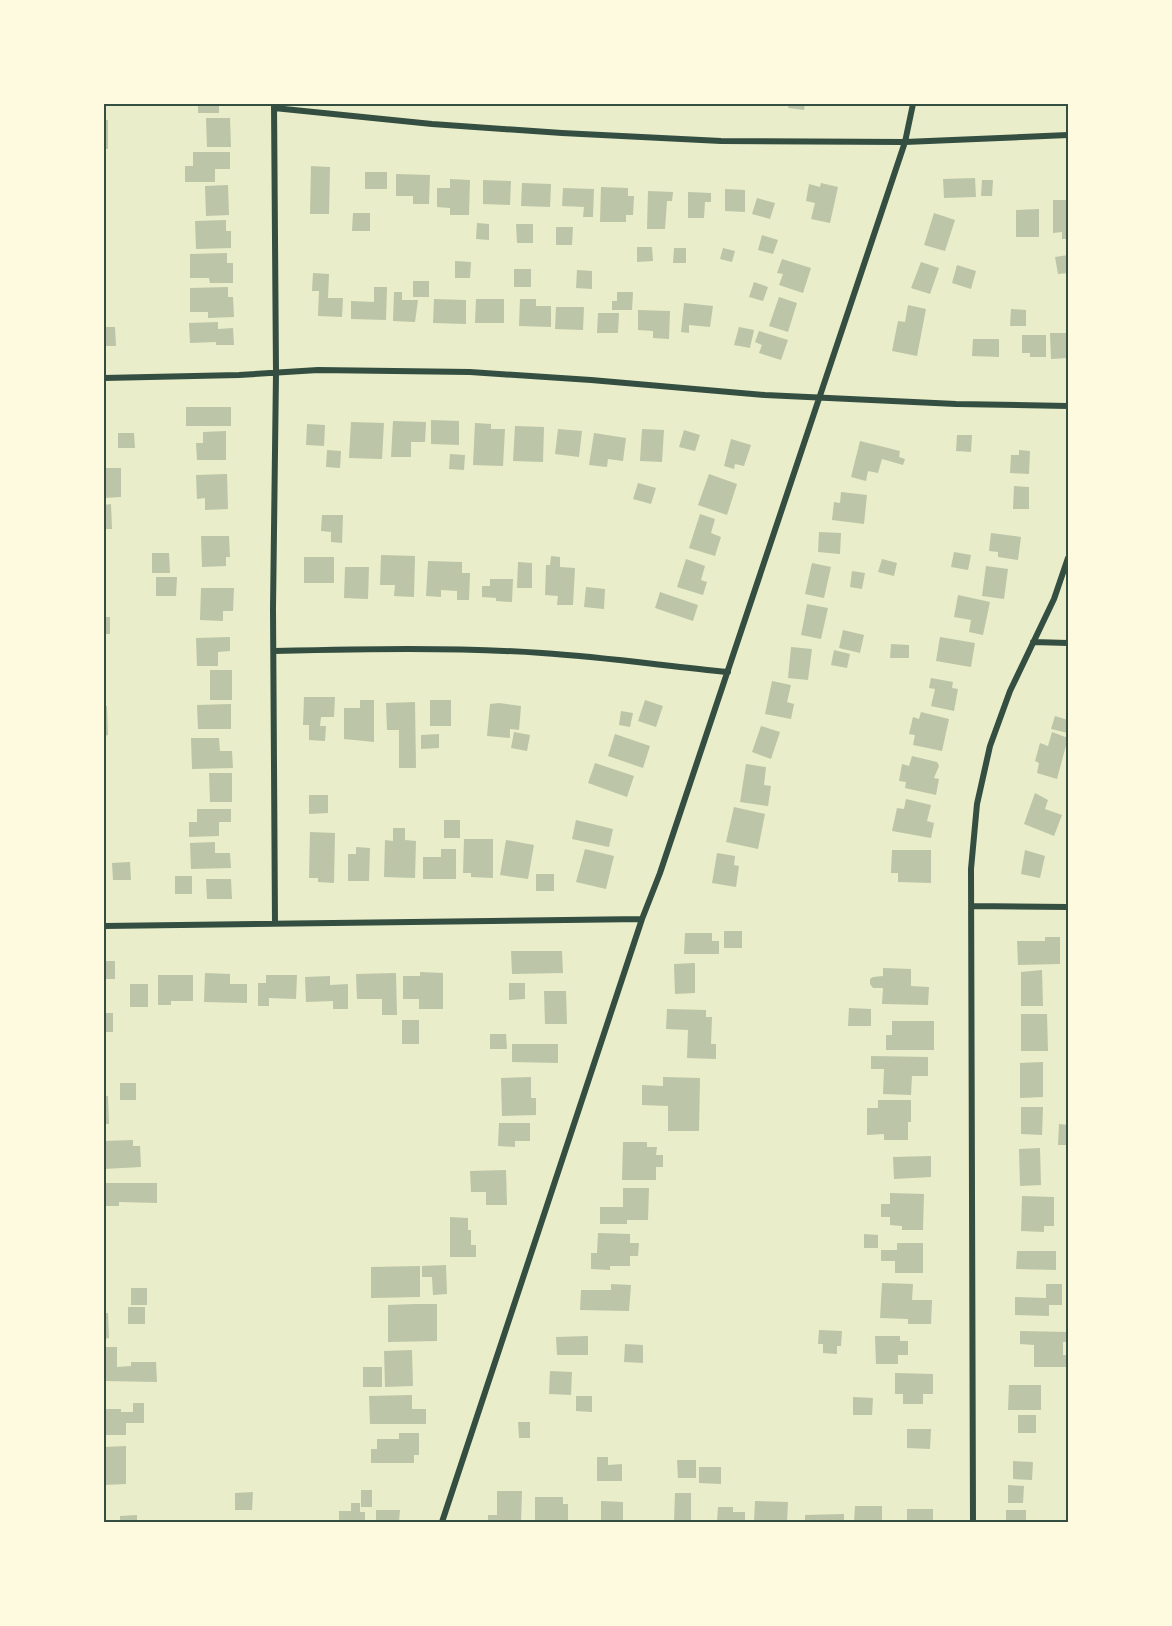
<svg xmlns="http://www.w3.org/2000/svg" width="1172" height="1626" font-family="Figtree,sans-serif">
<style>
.building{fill:#bcc5a7}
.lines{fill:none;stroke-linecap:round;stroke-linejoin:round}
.minor{stroke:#344e41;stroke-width:6}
.neatline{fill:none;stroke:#344e41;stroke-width:2}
</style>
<rect width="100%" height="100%" fill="#e9edc9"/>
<path class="building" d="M198,104H219V113H198Z
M789,104H805L804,110L788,108Z
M206,118H230L231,147H207Z
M104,120H108V149H104Z
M193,152H230V169H215V182H185V166H193Z
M311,166L330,167L329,214H310Z
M365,172H387V189H365Z
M396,174L430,175L429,204H413V196H396Z
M975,178L976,197L944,198L943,179Z
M450,179L470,180L469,215H450V208L437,207V188H450Z
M483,180L511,181L510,205L483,204Z
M982,180H993L992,196H981Z
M522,183L551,184L550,207L521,206Z
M821,183L838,187L830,223L811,219L815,203L806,201L809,184L820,187Z
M228,185L229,215L206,216L205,186Z
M601,187L628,188V196H634L633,215H626V222H600Z
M563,188L594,189L593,217H583L584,207L562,206Z
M725,189L745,190V212L725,211Z
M648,191L673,192L672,201H667L665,229H647Z
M688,192L711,193V202H705L704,218H688Z
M757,198L775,203L770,219L752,214Z
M1053,200H1068V239H1062V232L1053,233Z
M1039,209V237H1016V210Z
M353,213H370V231H352Z
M934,213L955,220L945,251L924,245Z
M226,220V231H231V248L196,249L195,221Z
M477,223L489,224V240L476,239Z
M516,224H533V243H517Z
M556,227H573L572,245H556Z
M762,235L778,240L773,254L758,250Z
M637,247H652L653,261L637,262Z
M674,248H686V263H673Z
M723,248L735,251L732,262L720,259Z
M227,253V263H233V283H210L209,278H190V254Z
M1068,255V273L1058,274L1055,257Z
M782,259L811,268L803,293L779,285L783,274L777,273Z
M455,261L471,262L470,278H455Z
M921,262L939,268L930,294L911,288Z
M957,265L976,271L971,289L952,283Z
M514,269H531V287H514Z
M577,270L592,271V289L576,288Z
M313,273L329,274L328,298H343L342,317L318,316L319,291H312Z
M413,281H429V297H413Z
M754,282L768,287L763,301L749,297Z
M228,287V297H233L234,317L208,318V312H190V288Z
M374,287H387L386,320L351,319V301L374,302Z
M394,292H402V300H418L415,322L393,321Z
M617,292H633L632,310H612V301H617Z
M779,297L797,303L788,332L769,326Z
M434,299L466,300V324L433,323Z
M476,299H504V323H475Z
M520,299H536V306H551V327L519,326Z
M684,303L713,306L710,327L689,325V333L681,332Z
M908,305L926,309L917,356L892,351L898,321L905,322Z
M556,307H584L583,330L555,329Z
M1011,309L1026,310V326H1010Z
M638,310L670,311L669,339L653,338V331L638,330Z
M598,313H619L618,333H597Z
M218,322V329L233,328L234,345H216V342L190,343L189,323Z
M104,327H115L116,346H104Z
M739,327L754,330L750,348L734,345Z
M759,331L788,340L781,360L759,353L762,345L755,342Z
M1050,333H1068V358L1051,359Z
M1022,335H1046V357H1030V353H1022Z
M973,339H999V357L972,356Z
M186,407H231V426H186Z
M431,420L459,421V445L431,444Z
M393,421L426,422L425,442H411V457H391Z
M351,422L384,423L382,459L349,458Z
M475,423L491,424V429H505L503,466L473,465Z
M307,424L325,425L324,446L306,445Z
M515,426L544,427L543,462L513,461Z
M558,429L582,431L579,457L555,454Z
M642,429L664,430L662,462L640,461Z
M684,430L700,435L695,451L679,447Z
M226,431V460H197L196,443H203V432Z
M118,433H134L135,448H118Z
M594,433L626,438L623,461L608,459L607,467L589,465Z
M957,435H972L971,452L956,451Z
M731,439L751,445L744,466L735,464L734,469L724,466Z
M860,441L900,451L899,457L905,459L903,465L882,459L878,473L868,471L866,481L851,477Z
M327,450L341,451L340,468L326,467Z
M1019,450L1030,451L1029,474L1010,473L1011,455H1019Z
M450,454L465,455L464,470L449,469Z
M104,468H121V497L104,498Z
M227,474L228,509L205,510V498L197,499L196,475Z
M709,474L737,484L727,515L698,505Z
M638,483L656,488L651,504L633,499Z
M1014,486L1029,487V509H1013Z
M841,492L867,495L864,524L832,520L834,502L840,503Z
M111,504L112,529H104V505Z
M700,514L715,519L711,533L721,537L715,556L689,548Z
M322,515H343L342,543L331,542V532L321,531Z
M819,532L841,533L840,554L818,552Z
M991,533L1021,537L1018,560L998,557V552L989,551Z
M201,536H229L230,557H226V566L202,567Z
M954,552L971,555L968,570L951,567Z
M152,553H169L170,573H152Z
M381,555L415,556L414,597L394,596L395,585H380Z
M551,556L560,557V567L575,568L573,605H557L558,596L545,595L546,565H550Z
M304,557H334V583H304Z
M686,559L705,566L701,580L707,582L703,595L677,587Z
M882,559L897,563L894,576L878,572Z
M428,561L462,562V573H470L469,600H457V591L441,590V597L426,596Z
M518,562L532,563V588H517Z
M812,563L831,567L824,598L805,594Z
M986,566L1008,569L1004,599L982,596Z
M345,567H369L368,599L344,598Z
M852,571L865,573L862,589L850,587Z
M156,577H177L176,596H156Z
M490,579H513L512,602L496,601V598L482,597V586H490Z
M586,587L605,589L604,609L584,607Z
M201,588H234L233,611H223V621L200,620Z
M660,592L698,605L693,621L655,608Z
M958,595L990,602L983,635L969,632L971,620L954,617Z
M807,604L828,608L821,639L801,635Z
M104,617H110V634H104Z
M843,630L864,635L860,653L839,648Z
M230,637V651L218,652V666H197L196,638Z
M940,637L975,643L971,667L936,661Z
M891,644L909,645V658H890Z
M791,647L812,649L808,680L788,678Z
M834,650L850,654L847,668L831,665Z
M210,670H232V700H210Z
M931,678L953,682L952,688L958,689L954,711L931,706L935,689L929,688Z
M772,681L791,685L787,702L794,704L791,719L765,714Z
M304,697H335L334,717H321L320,726H326L325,741L309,740V725H303Z
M360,700H374V742L344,739V708H360Z
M430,700H451V726H430Z
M645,700L663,706L656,727L638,721Z
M415,702L416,768H399V730H387L386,703Z
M499,703L521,706L519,730L510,729V738L487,736L490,704Z
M231,704V729H198L197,705Z
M104,706H107L108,735L104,736Z
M621,711L633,713L630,727L619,725Z
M921,712L949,719L942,751L913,745L915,735L909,734L913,717L919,719Z
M1055,716L1068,720V733L1051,729Z
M761,726L780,732L771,759L752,752Z
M514,732L530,735L527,751L511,748Z
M1052,732L1068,738L1057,779L1037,773L1039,763L1035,761L1040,743L1048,746Z
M439,734V748L421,749V735Z
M615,734L650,746L643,768L608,756Z
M191,738H219L220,751H232L233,768L192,769Z
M912,756L937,762L939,766L934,778L939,779L936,795L905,788L906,782L899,781L902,764L909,766Z
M595,763L634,776L627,797L588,783Z
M746,764L766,767L764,785L771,786L768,806L740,802Z
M209,773H232V802H210Z
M1035,793L1048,800L1045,809L1062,815L1054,836L1024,824Z
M309,795H328V813L309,814Z
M906,799L931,805L927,821L934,823L931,838L892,831L897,808L904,809Z
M734,807L765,814L758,849L726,842Z
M197,809H231V822H219V836L189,837V822H197Z
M444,820H460V838H444Z
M576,820L613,829L609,847L572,839Z
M393,828H405V840L416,841L415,878L384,877L385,840L393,841Z
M310,832L335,833L334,883L318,882V878H309Z
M464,839H493V878L471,877V873H463Z
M506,840L534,845L528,879L500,875Z
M215,842V853H230L231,868L191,869L190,843Z
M356,847L370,848L369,881H348V854H356Z
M441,849H456V879H423V857H441Z
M585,849L614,856L606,889L576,882Z
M892,850H931V883L898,882V873H891Z
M1025,850L1045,856L1040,878L1021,874Z
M717,853L735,856L734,865L739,866L736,887L712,883Z
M130,862L131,880H113L112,863Z
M536,874H554V891H536Z
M175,876H192V894H175Z
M206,879H231L232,899H207Z
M724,931H742V948H724Z
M685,933H712V941H719V954H684Z
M1045,937H1060V964L1018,965L1017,941H1045Z
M511,951H562L563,973L512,974Z
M104,961H115V979H104Z
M695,963V993L675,994L674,964Z
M883,968L911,969V986L929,987L928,1005L882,1004L883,988H873L870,984V979L873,977L883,976Z
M1042,970L1043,1006H1021V972Z
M420,972L443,973V1009H419V999H403V976H420Z
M205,973L230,974V984H247V1003L204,1002Z
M396,973L397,1015H382V999H357L356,974Z
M158,975H193V1001H171V1005H158Z
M266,975H297L296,999L269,998V1006H258V983H266Z
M330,976V985L348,984V1009H333V1001L306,1002L305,977Z
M509,983H525V999L509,1000Z
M130,984H148V1007H130Z
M544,991H566L567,1024H545Z
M849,1008L871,1009V1026H848Z
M667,1009L706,1010V1017H712L711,1044H716V1059L687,1058L688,1030L666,1029Z
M104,1013H113V1032H104Z
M1021,1014H1047L1048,1051H1021Z
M402,1020H419V1044H402Z
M892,1021H934V1050H886V1035H892Z
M490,1034H506L507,1049H490Z
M512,1044H558V1063L512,1062Z
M871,1056L928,1057V1076H912L911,1095L883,1094L884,1069H871Z
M1043,1062V1097L1020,1098V1063Z
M531,1077V1098H536V1115L502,1116L501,1078Z
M663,1077L700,1078L699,1131H668V1106L642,1105V1085L663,1086Z
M120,1083H136V1100H120Z
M104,1096H108L109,1124H104Z
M878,1100H911V1122H908V1140H884V1134L867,1135V1108H878Z
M1021,1107H1043L1042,1135L1021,1134Z
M499,1123H530V1141H515V1147L498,1146Z
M1059,1124L1068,1125V1145H1058Z
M133,1140V1146H140L141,1167L104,1169V1141Z
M623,1142H647V1147H657L656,1155H663V1167H656V1180H622Z
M1040,1148L1041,1185L1020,1186L1019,1149Z
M931,1156V1177L894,1179L893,1157Z
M506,1170L507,1205H486V1192H471L470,1171Z
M104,1183H157V1203L119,1202V1206H104Z
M623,1188H649L648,1220H627V1224H600V1207H623Z
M890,1193L924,1194L923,1230H902V1226L890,1225V1217H881V1204H890Z
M1022,1196L1054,1197V1226H1044V1232L1021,1231Z
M450,1217L468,1218V1230H471V1245H476V1257H450Z
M598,1233L630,1234V1243H639L638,1256H630V1266H610V1270L591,1269V1253H597Z
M864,1234L878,1235V1248H864Z
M897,1243H923V1273H895V1261H881V1250H897Z
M1017,1251H1056V1270L1016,1269Z
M446,1265L447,1294L433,1295L432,1277H422V1266Z
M420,1266V1297L371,1298V1267Z
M882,1283L913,1284L912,1300H932L931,1324H908V1319L880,1318Z
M611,1284L631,1285L629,1311L580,1310L581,1290H611Z
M1046,1284H1062V1305H1049V1316L1015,1315V1297L1046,1298Z
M131,1288H147V1305H131Z
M415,1304H437V1341L388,1342V1305Z
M128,1307H145V1324H128Z
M104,1313H108L109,1338L104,1339Z
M819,1330L842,1331L841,1346H837V1354L823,1353V1344H818Z
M1020,1331L1068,1332V1342H1063V1355H1068V1367H1034V1345L1020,1344Z
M588,1336V1355H557L556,1337Z
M875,1336H900V1341H908V1355H898V1364H876Z
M625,1344L643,1345V1363L624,1362Z
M104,1347H117V1367L131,1366V1362H156L157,1382L104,1381Z
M412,1350L413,1386L385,1387L384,1351Z
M363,1367H382V1387H363Z
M550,1371L572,1372L571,1395L549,1394Z
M895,1373L933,1374V1394H923V1404H903V1394H895Z
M1009,1385H1041V1410H1008Z
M412,1395V1409H426V1424H370L369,1396Z
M576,1396H592V1412L576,1411Z
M853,1397L873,1398L872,1415H853Z
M133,1403H144V1423H126V1435H104V1409H121V1412H133Z
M1018,1415H1036V1433H1018Z
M518,1422H530V1438H519Z
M907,1429H931L930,1449L907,1448Z
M399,1433H419V1455H414V1463H371V1449H377V1439H399Z
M126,1446V1484L104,1485V1447Z
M597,1457H608V1465L622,1464V1481H597Z
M677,1460H696V1478H678Z
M1013,1461L1033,1462L1032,1480L1013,1479Z
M699,1467H721V1484L699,1483Z
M1008,1485L1024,1486L1023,1503H1008Z
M361,1490H372V1507H361Z
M497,1491H522L521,1522H488V1515H497Z
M253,1492L252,1510H235V1493Z
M675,1493H691V1522H674Z
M535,1497H563V1504H568V1522H535Z
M601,1501L623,1502V1522H601Z
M755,1501L788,1502L787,1522H754Z
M351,1503H360V1512H365V1522H339V1511H351Z
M855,1506H882V1522H854Z
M718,1507H733V1512H745V1522H717Z
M907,1509H933V1522H907Z
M376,1510H400L399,1521L376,1522Z
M1006,1510H1026V1520H1035V1522H1006Z
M844,1514V1522H805V1515Z
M137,1515V1522H120V1516Z"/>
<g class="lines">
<path class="minor" d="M274,104L276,373L273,609L275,923
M274,108L432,124L562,133L721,141L905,142L1068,135
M104,378L239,375L318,370L470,372L591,380L765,395L956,404L1068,406
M1033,642L1068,643
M274,651C363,649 453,647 542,653C604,657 666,666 728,672
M972,906L1068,907
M104,926L642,919
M442,1522L642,919L660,873L905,142L913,104
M973,1522L971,869L977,804L990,746L1010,691L1054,599L1068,558"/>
</g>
<rect width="1172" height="1626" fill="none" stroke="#fefae0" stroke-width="210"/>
<rect x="105" y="105" width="962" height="1416" class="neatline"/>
</svg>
